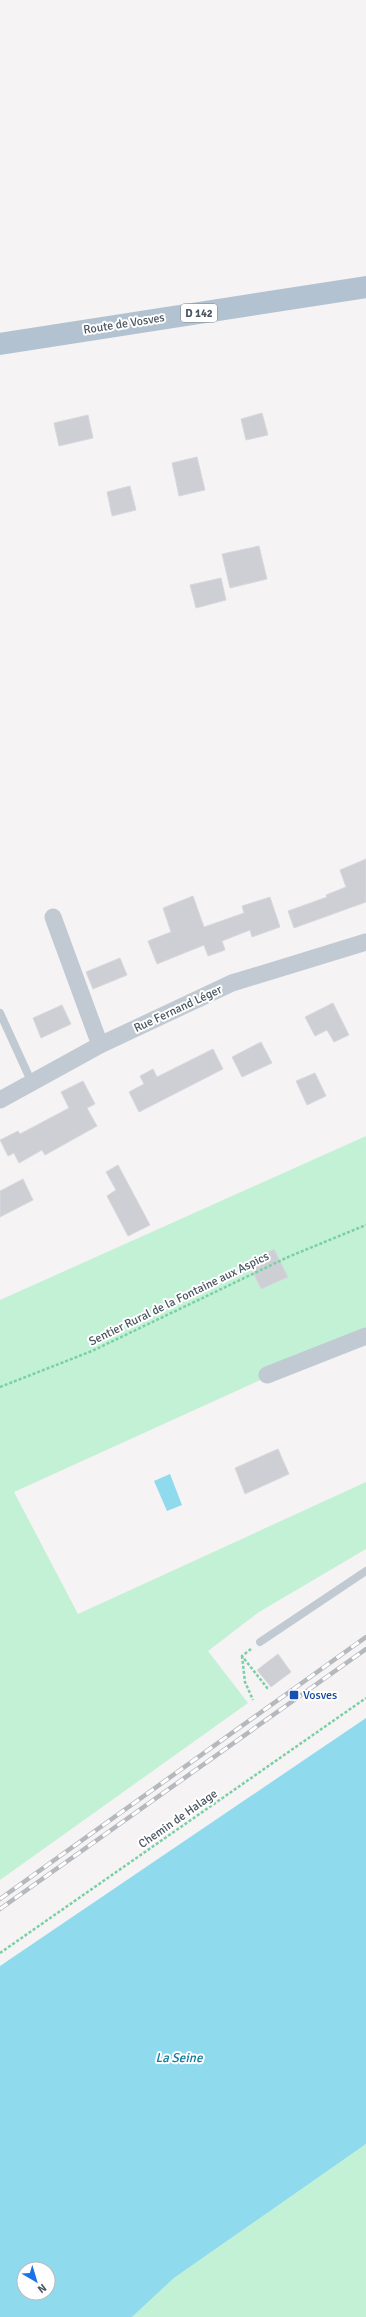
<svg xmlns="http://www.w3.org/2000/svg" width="366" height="2317" font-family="Signika,sans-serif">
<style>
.green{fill:#c3f1d5}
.water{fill:#90daee;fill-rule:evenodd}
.building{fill:#cdcfd5;stroke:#d7d9de}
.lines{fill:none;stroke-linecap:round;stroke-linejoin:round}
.path{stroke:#7ad0a6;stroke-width:2.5;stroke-dasharray:3 2;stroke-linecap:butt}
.lane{stroke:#c1cad2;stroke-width:8}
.street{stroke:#c1cad2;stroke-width:17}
.primary{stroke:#b3c2d1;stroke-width:22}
.rail-casing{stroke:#b5b8bd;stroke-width:4.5}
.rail{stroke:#fff;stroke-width:3;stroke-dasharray:9;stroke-linecap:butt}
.transit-dot{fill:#1a4fb4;stroke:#fff;stroke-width:1.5}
.labels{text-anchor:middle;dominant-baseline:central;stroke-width:4;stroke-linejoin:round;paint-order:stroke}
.shield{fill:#fff;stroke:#808990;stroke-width:1}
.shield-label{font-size:11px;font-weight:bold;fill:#4a5661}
.street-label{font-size:12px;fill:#4a5661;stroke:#fff}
.transit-label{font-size:12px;fill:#164399;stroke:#fff;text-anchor:start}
.water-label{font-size:13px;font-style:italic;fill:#0c7c9b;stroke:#fff}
</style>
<rect width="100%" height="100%" fill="#f5f3f3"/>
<path class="green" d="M366,1136V1332L14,1492L78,1614L366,1482V1549L259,1612L208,1651L248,1703L0,1880V1300Z
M366,2144V2317H132L174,2278Z"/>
<path class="water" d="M170,1474L182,1505L167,1511L154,1481Z
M366,1718V2144L174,2278L132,2317H0V1966ZM24,2269H48V2293H24Z"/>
<path class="building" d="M262,413L268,435L246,440L241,419Z
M88,415L93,438L59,446L54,423Z
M197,457L205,490L179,496L172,463Z
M130,486L136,510L112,516L107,492Z
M259,546L267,579L230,588L222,554Z
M221,578L226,600L196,608L190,585Z
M366,859V902L294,928L288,911L327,897L326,895L346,887L340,870Z
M193,896L204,927L244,913L242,906L270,897L280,927L252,937L250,930L222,941L225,950L208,956L204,945L157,964L148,941L171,932L163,908Z
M120,958L127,975L93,989L86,972Z
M333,1003L349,1035L334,1042L327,1030L315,1036L305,1017Z
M62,1005L71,1024L41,1038L33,1018Z
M261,1042L272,1063L242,1077L232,1057Z
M213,1049L223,1069L139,1112L129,1092L144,1084L140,1076L153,1069L157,1077Z
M315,1073L326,1096L307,1105L296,1081Z
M83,1081L95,1104L87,1108L97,1126L45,1155L42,1150L19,1163L14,1153L8,1156L0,1140L18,1131L20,1134L69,1108L61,1092Z
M118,1165L150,1225L128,1236L107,1196L116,1190L106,1172Z
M23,1179L33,1200L0,1217V1191Z
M274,1249L288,1277L261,1289L248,1262Z
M278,1449L289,1474L245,1494L235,1468Z
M278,1654L291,1672L271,1687L257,1670Z"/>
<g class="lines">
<path class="path" d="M0,1387L92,1351L288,1257L366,1225
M251,1649L242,1656L268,1689
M242,1656L245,1682L253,1700
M0,1953L366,1698"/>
<path class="lane" d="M0,1013L32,1083
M260,1642L366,1571"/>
<path class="street" d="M53,917L100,1045
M0,1100L100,1045L232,983L366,942
M267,1375L366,1336"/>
<path class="primary" d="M0,344L366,287"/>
<g class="rail-casing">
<path id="rail" d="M0,1899L366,1637
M0,1909L366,1649"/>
</g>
<use href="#rail" class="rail"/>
</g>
<rect class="transit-dot" x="289" y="1690" width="10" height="10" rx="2"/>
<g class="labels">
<rect class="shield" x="181" y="304" width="36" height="18" rx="3"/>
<g class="shield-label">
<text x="199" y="313">D 142</text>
</g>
<g class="street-label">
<text transform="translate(124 324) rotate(-9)">Route de Vosves</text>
<text transform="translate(178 1009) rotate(-25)">Rue Fernand Léger</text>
<text transform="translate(179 1299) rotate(-26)">Sentier Rural de la Fontaine aux Aspics</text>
<text transform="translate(178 1819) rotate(-35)">Chemin de Halage</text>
</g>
<g class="transit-label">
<text x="303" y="1695">Vosves</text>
</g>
<g class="water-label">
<text x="179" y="2058">La Seine</text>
</g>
</g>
<g transform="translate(36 2281) rotate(142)"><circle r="19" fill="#ffffff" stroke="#b7bbc0"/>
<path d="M0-3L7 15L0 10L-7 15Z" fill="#1a73e8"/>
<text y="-6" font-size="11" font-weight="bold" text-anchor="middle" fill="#4a5661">N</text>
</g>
</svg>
